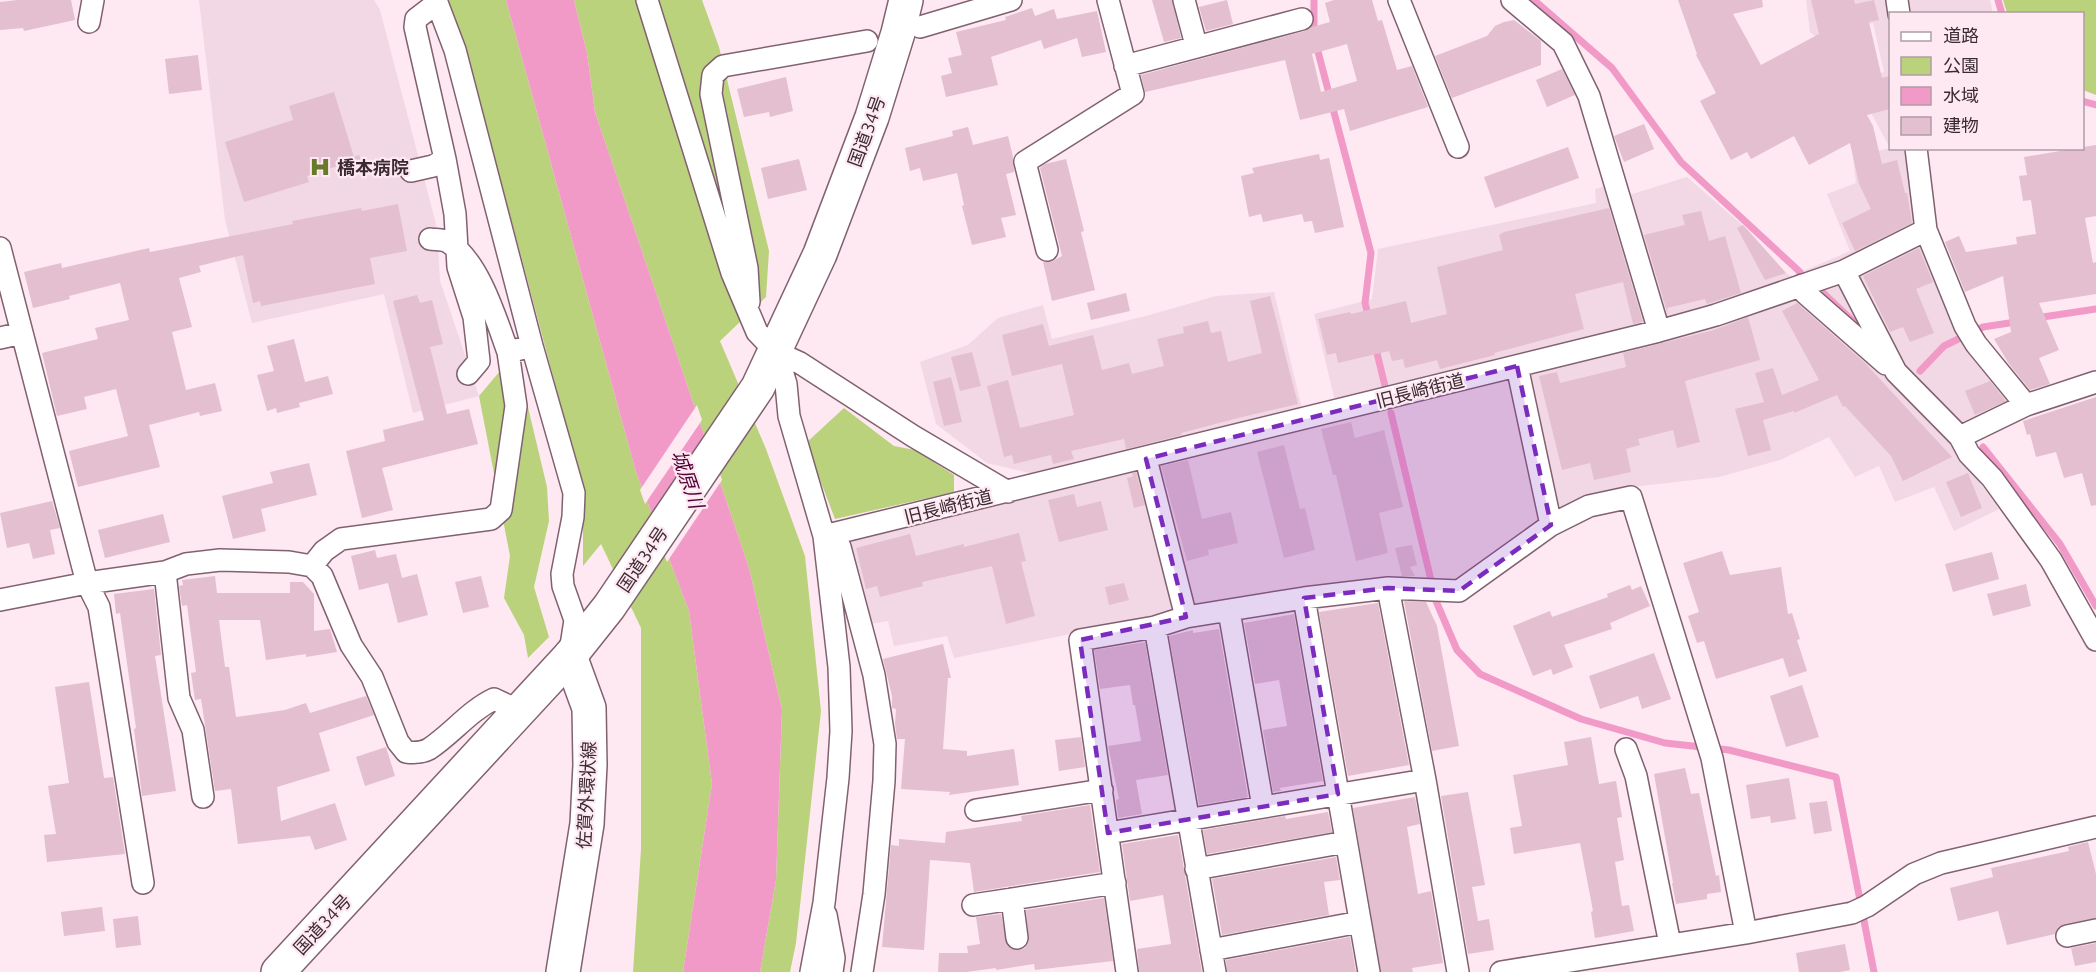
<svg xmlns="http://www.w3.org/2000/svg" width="2096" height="972" font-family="Ubuntu,'Noto Sans JP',sans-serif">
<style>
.built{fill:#f2d8e4}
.green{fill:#bbd27d}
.water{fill:#f29ac7}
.pier{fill:#fee8f2}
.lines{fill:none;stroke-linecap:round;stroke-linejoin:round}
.stream{stroke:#f29ac7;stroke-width:7}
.building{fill:#e3bfd0;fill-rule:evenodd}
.street-casing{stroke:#816170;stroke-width:24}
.primary-casing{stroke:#816170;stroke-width:36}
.highway-casing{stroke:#816170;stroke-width:36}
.street{stroke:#fff;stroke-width:21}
.primary{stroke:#fff;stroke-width:33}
.highway{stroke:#fff;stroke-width:33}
.marked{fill:#7b2cbf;fill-opacity:0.2;stroke:#7b2cbf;stroke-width:4.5;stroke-dasharray:12 8;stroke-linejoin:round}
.labels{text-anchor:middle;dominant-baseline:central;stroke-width:4.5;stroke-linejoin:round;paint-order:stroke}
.street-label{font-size:18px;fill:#392b31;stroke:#fee8f2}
.poi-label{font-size:18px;font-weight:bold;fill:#392b31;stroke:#fee8f2;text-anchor:start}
.water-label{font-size:20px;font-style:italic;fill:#510235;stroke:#fee8f2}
</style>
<rect width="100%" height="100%" fill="#fee8f2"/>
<path class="built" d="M199,0H374L380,10L437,228L440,281L479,396L413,413L384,294L252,323L225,220Z
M1806,0H1890V148L1905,149L1918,222L2014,403L1947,439L1999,509L1954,531L1934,487L1895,502L1879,466L1855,477L1829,437L1780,460L1719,477L1615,489L1561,507L1453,581L1386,577L1191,609L954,658L947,636L894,646L888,621L870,624L848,541L1035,496L1030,473L987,463L936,424L920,362L968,345L998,318L1043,305L1052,339L1146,316L1216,296L1274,292L1302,409L1335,401L1314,314L1372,299L1378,249L1596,203L1595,189L1621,182L1626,196L1687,177L1748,230L1786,273L1792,276L1850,251L1827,194L1856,183L1853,157L1890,148L1854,81L1884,72L1873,23L1816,37L1810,32Z
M1909,0H1990L1993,13H1910Z"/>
<path class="green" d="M448,0H506L636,472L689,611L712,784L683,972H633L641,849V628L601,544L583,566V489L467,53Z
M574,0H702L719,47L769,251L766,297L720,341L766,449L805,556L821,711L796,943L790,972H760L776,880L782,710L749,568L595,112L587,53Z
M2003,0H2096V95L2083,90L2082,14L2007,13Z
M500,371L521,432L527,403L547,487L549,521L534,587L549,637L528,658L524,635L504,598L510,556L479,396Z
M844,408L894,446L915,450L954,475V492L835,519L806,443Z"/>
<path class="water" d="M506,0H574L587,53L595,112L749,568L782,710L776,880L760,972H683L712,784L689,611L636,472Z"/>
<path class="pier" d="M697,405L702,420L645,504L640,490Z
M706,433L722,480L667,562L650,517Z"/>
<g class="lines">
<path class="stream" d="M1534,0L1612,68L1681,162L1800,272
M1998,0L2002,14
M1314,33V0
M1316,44L1371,253L1365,303L1369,319
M2082,101L2096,105
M1818,288L1856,324
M2036,318L2096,309
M1375,345L1385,386
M1920,371L1944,346L1983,327L2016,322
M1391,413L1436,601L1457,650L1480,674L1581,719L1665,743L1729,750L1836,777L1874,972
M1983,447L2060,544L2096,606"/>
</g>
<path class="building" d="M17,0H71L75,20L24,31L23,28L0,30V2Z
M1152,0H1172L1181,38L1164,42Z
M1227,0L1233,24L1206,31L1199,7Z
M1334,0H1372L1378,21L1382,20L1397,70L1412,66L1428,107L1350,131L1344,109L1300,120L1285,60L1145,92L1141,75L1305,31L1312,27L1330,22L1325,3ZM1347,44L1357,81L1321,92L1312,54Z
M1678,0H1762L1763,7L1733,14L1761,65L1819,34L1811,0H1854L1855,4L1874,0L1879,20L1869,22L1882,78L1890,76V109L1867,115L1873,126L1882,164L1897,160L1905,193H1907L1912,223L1855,251L1842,223L1871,209L1859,184L1850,143L1809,165L1794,136L1751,159L1747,152L1731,160L1700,101L1716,93L1696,55L1697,54Z
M1032,8L1035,16L1054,9L1057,19L1097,11L1106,52L1082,57L1077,38L1044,49L1041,40L991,57L998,85L946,97L941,76L952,73L948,58L962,55L956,32L1006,20L1005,17Z
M1514,20L1541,41V65L1452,98L1435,56L1487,36L1495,26L1504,22Z
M198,55L202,90L169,94L165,59Z
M1562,69L1575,95L1547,107L1536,80Z
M786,77L793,111L770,117L769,112L744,117L737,89Z
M334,92L354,157L359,155L365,172L348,178L344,164L307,176L309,182L244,202L225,142L293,120L289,106Z
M1644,124L1654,149L1624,162L1614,136Z
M968,127L973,145L1008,136L1013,157L1014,172L1006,174L1016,215L1001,218L1006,237L972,245L962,206L964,205L957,173L923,181L920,168L910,171L905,148L953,136L952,131Z
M2096,145V216L2085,218L2093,263L2096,262V294L2039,303L2059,350L2039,358L2050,384L2030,390L2009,364L1994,339L2011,332L2003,276L1965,292L1945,242L1959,236L1966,252L2017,244L2016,237L2036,234L2031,200L2023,201L2019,176L2027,175L2024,157Z
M1568,147L1579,178L1495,208L1484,177Z
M1319,154L1320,160L1329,158L1344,227L1315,233L1312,221L1304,222L1302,214L1263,222L1261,214L1249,217L1241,176L1254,173L1252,168Z
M799,159L807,190L768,199L761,168Z
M1066,159L1084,231L1081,232L1095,290L1052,301L1043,262H1051L1062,256L1040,168L1045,164Z
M398,204L407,251L370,258L375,284L261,306L260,301L253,303L243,255L199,266L201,272L179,278L192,327L172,332L186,390L215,383L222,411L200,416L199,412L149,425L160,467L78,487L69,451L128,436L116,389L84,397L87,409L57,416L42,353L98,339L95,328L129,320L120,283L69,296L70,299L33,308L24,272L61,263L62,268L149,248L150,252L293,224L292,221L361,208L362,211Z
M1609,208L1643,322L1633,324L1623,282L1575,294L1584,329L1494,353L1495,355L1440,369L1437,360L1405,368L1403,359L1392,361L1389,351L1338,363L1336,353L1327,355L1318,319L1350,312L1351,314L1406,301L1411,323L1447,314L1437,267L1503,250L1499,235L1504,232Z
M1701,211L1709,241L1725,236L1741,293L1707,304L1705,299L1667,308L1668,315L1644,235L1685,225L1682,215Z
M1743,225L1786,273L1765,280L1737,228Z
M1919,248L1933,282L1916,289L1934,333L1910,342L1903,327L1890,332L1863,276Z
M1126,293L1130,311L1091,320L1087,303Z
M417,295L420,303L432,300L443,344L430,347L447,414L469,409L478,444L382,468L393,510L362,518L346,451L385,441L383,430L424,420L393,301Z
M1270,296L1298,404L1242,417L1181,433L1182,435L1126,449L1124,439L1071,451L1074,459L1053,464L1051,455L1014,464L1012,455L1004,457L987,386L1008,380L1020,428L1074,415L1062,364L1012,376L1002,335L1043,324L1049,346L1093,335L1102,370L1129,363L1132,374L1164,366L1157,339L1184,333L1183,327L1208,321L1211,333L1221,331L1228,362L1262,353L1250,301Z
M1797,303L1865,363L1952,457L1903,481L1891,456L1845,406L1843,407L1837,395L1794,413V411L1763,420L1771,450L1748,456L1735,409L1764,402L1755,373L1773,368L1782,395L1819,380L1782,311Z
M1748,317L1760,360L1685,381L1700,442L1677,448L1673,430L1638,439L1640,445L1626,449L1631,472L1594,480L1590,463L1562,470L1539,376L1557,372L1560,383L1626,367L1623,353L1714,330Z
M294,339L305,382L328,376L333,394L299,403L300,407L277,413L276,408L267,411L257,375L274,371L267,346Z
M972,352L981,386L960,391L951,357Z
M951,377L962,422L944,426L933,382Z
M1990,381L2006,401L1975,415L1965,391Z
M2096,397V505L2091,506L2082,473L2064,478L2056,452L2036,457L2030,434L2027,435L2023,421Z
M1351,422L1355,438L1384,430L1403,507L1379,513L1388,553L1356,561L1336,475H1333L1321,429Z
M1284,445L1300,509L1305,508L1315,550L1284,558L1257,452Z
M1188,460L1202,519L1231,512L1238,543L1208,550L1209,555L1187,561L1161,466Z
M309,463L317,495L261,509L266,531L233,539L222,496L273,483L270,472Z
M1136,472L1145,505L1134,508L1127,478L1133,476L1132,473Z
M1968,473L1982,508L1961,517L1946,482Z
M1074,494L1077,507L1101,501L1108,530L1059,542L1048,500Z
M52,501L60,528L50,530L55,554L33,559L29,543L7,548L0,513Z
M163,514L170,542L105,558L98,530Z
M1019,533L1026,561L1021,562L1035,616L1006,624L992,566L922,582L923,586L880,597L877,586L866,589L856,548L910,534L916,556L964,544V547Z
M1412,545L1417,565L1410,567L1415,576H1402L1395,548Z
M375,550L377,558L396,554L402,578L417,574L428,615L398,623L388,583L359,590L351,556Z
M1722,551L1730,575L1781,567L1788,614L1792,613L1800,639L1797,640L1807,671L1789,677L1783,658L1716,679L1704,641L1697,643L1688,616L1699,612L1683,563Z
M1992,552L1999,579L1953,592L1945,564Z
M215,576L217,593H290V582H303L314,594V631L330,629L337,652L306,657V654L266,660L260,620H219L225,667H229L236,717L285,710L306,703L310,713L366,696L374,715L319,733L330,771L277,787L281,821L335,803L347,840L315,850L310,836L238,844L231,789L215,791L201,699L195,700L191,673L196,672L187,605L182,606L179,586L183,585L182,580Z
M481,576L489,607L463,613L455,582Z
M1124,583L1129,600L1109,605L1105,587Z
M2026,584L2031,606L1993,616L1987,594Z
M1630,585L1632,590L1641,586L1650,606L1610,623L1612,629L1564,645L1573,667L1553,675L1551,669L1533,676L1513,626L1550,611L1552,617L1608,597L1607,594Z
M154,589L161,655L155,656L176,791L142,796L134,729L136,728L120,613L116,614L114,594Z
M1404,601L1426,602L1437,626L1459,746L1432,751Z
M1378,603L1409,765L1348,776L1319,612Z
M1294,614L1323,781L1280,788L1281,791L1273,792L1263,730L1287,726L1279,680L1255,684L1244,623Z
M1219,629L1248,797L1199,805L1169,636L1193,630V633Z
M1145,642L1168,775L1136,780L1142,814L1118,818L1116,800L1119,799L1108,746L1141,741L1135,705H1133L1130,685L1100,689L1094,650Z
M943,644L951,678H948L943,749L967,751V756L1014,749L1019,785L949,795L950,792L901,789L905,739H897L895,724L896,709L892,708V696L883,659Z
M1654,653L1671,699L1642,709L1638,696L1600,709L1589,676Z
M89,682L104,778L113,777L125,854L47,862L44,835L56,834L48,786L69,783L55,687Z
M1802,685L1819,737L1786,747L1770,696Z
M1081,737L1085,767L1059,771L1055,740Z
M1591,737L1599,784L1616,781L1622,817L1617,818L1624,860L1615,862L1622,906L1629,905L1634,931L1595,938L1591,912L1593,911L1580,843L1514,854L1510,828L1522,826L1513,775L1568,765L1564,742Z
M386,747L395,776L365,786L356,757Z
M1685,768L1691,794L1699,793L1716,876L1719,875L1721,892L1707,894V899L1676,904L1672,883H1673L1654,774Z
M1789,778L1796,819L1771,823L1770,816L1751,819L1746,785Z
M1468,792L1485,885L1472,887L1478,921L1489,919L1494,950L1468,954L1441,796Z
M1415,797L1420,824L1407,827L1418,894L1431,891L1443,963L1412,968L1413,972H1381L1353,808Z
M1827,801L1832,831L1814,834L1809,803Z
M1090,805L1100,872L974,892L970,863L930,860L924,950L882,947L891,845L899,846V839L945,843L946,832L1022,821L1021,816Z
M1328,812L1332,832L1207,854L1203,830L1285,816L1286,819Z
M1178,835L1202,972H1139L1137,949L1171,944L1163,895L1130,901L1122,844Z
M2088,842L2096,874V918L2064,924L2058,927L2055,934L2007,945L1998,911L1958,921L1950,888L1993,877L1991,868L2069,851L2068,847Z
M1336,857L1340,880L1324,882L1329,915L1222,935L1212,879Z
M1104,898L1113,961L1035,970L1034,964L996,970V968L966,972H938L939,953H968L967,946L980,944L976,917L1001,914L1007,945L1012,949L1019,950L1025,948L1029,942L1026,910Z
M102,907L105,931L64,936L61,912Z
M138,916L141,945L116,948L113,919Z
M1350,937L1356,972H1227L1226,960Z
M2096,943V962L2075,966L2071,948Z
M1845,944L1850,970L1840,972H1799L1796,953Z"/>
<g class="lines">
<g class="street-casing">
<path id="street" d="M436,0L455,50L532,346L574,493L573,517L562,574L563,586L575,620L570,652
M647,0L732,273L757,332L776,352L786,384L789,416L824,536L839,667L841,731L838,778L824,903L811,972
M1184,0L1196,45
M1399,0L1458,147
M1512,0L1563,43L1589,96L1659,331
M1897,0L1899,14
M89,22L93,0
M920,27L1011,0
M1125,66L1302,19
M445,159L455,214L458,267L474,317L479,361L468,374
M411,171L433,166L445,159L415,27L416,19L437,3
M1926,230L1965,326L1976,344L2026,405
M430,239C435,240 443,239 448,242C479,261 496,319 508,352
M0,248L87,583L99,607L143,883
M1047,250L1025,162L1133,94L1108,0
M1844,271L1896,372L1960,437L1969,454L1992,478L2051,560L2096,640
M1802,285L1805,293L1886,364
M749,302L747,268L711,94L713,75L723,66L867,41
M0,338L22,333
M776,352L800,363L913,436L1008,492
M1517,366L1551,525
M1960,437L2026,405L2096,382
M1146,459L1186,617
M824,536L1659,331L1716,315L1844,271L1926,230L1916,148
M824,536L840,547L874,675L885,744L884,781L874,894L862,972
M312,566L324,551L341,539L491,519L501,510L516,406L508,352L532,346
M165,572L179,698L193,730L203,797
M1388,588L1425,780
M1304,598L1369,972
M0,600L87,583L165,572L186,564L220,560L289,562L312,566L322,576L351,645L372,677L398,742L406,752C414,753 422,753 429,749C452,734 469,711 494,699L519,711
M1229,611L1263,807
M1155,627L1215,972
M1626,749L1636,776L1670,944
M976,810L1102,790
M1108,833L1425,780L1458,972
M1196,869L1346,842
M1012,899L1017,938
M973,905L1115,883
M826,915L834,958L832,972
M2067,936L2096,930
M1211,950L1360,922
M1127,972L1080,640L1155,627L1186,617L1304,598L1388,588L1459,591L1551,525L1589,506L1631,497L1712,758L1746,933
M1501,972L1746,933L1852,913L1867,906L1914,874L1941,863L2096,827"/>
</g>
<g class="primary-casing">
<path id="primary" d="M563,972L587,824L590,765L589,708L570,656"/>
</g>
<g class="highway-casing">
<path id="highway" d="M278,972L570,656L609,607L758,387L820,254L872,117L898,33L906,0"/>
</g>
<use href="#street" class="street"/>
<use href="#primary" class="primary"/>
<use href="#highway" class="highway"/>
</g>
<path class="marked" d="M1517,366L1551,525L1459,591L1388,588L1304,598L1338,794L1108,833L1080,640L1186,617L1146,459Z"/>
<defs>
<g id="hospital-bare" transform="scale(1.62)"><path d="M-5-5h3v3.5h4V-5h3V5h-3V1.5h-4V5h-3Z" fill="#677a2a" stroke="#fee8f2" stroke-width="2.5" paint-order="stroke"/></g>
</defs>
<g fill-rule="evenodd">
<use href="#hospital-bare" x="320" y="167"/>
</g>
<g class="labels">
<g class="street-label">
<text transform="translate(866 131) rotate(-70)">国道34号</text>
<text transform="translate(1420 390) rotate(-14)">旧長崎街道</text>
<text transform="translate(948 506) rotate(-14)">旧長崎街道</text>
<text transform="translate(642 559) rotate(-56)">国道34号</text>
<text transform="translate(586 795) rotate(-87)">佐賀外環状線</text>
<text transform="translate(322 924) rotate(-47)">国道34号</text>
</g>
<g class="poi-label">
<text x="337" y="167">橋本病院</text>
</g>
<g class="water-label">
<text transform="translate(688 479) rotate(71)">城原川</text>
</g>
</g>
<rect x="1889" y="12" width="195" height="138" fill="#fee8f2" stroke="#af9ca5" stroke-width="1.5"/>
<rect x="1901" y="32" width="30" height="9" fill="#ffffff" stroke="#af9ca5" stroke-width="1.5"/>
<text x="1943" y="42" font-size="18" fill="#392b31">道路</text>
<rect x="1901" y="57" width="30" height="18" fill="#bbd27d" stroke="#af9ca5" stroke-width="1.5"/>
<text x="1943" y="72" font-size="18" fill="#392b31">公園</text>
<rect x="1901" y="87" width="30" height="18" fill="#f29ac7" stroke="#af9ca5" stroke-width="1.5"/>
<text x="1943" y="102" font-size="18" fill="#392b31">水域</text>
<rect x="1901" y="117" width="30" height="18" fill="#e3bfd0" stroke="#af9ca5" stroke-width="1.5"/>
<text x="1943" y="132" font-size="18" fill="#392b31">建物</text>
</svg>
